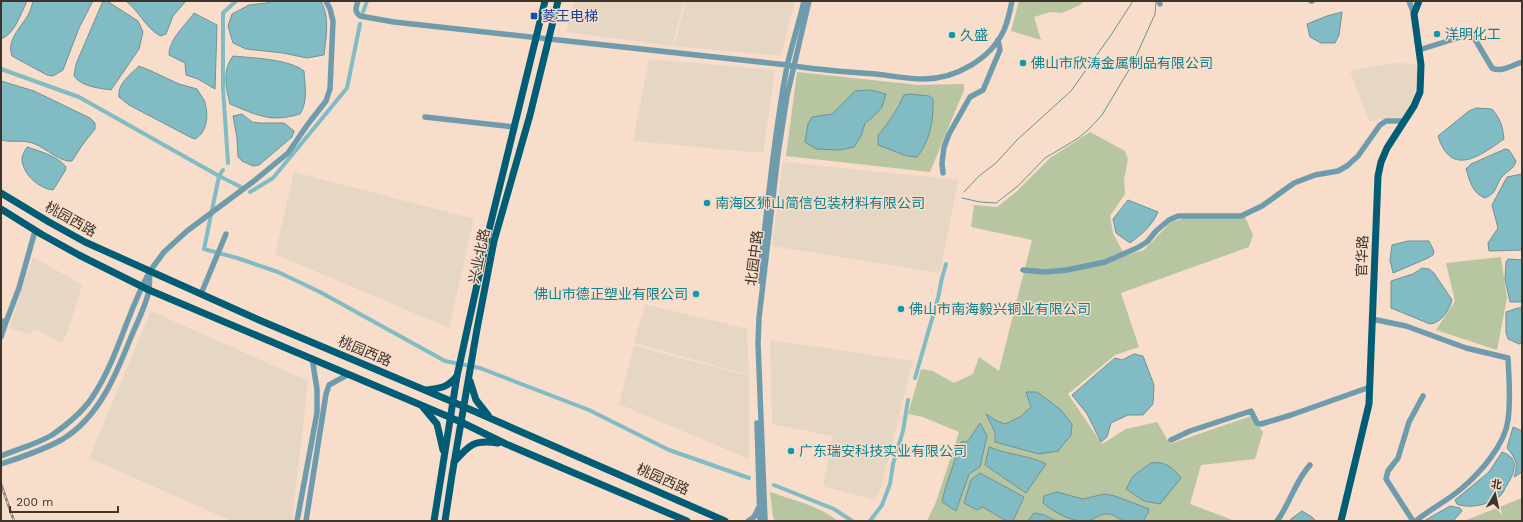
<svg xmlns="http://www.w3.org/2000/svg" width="1523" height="522" font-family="'Work Sans','Noto Sans SC',sans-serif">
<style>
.industrial{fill:#e6d6c4}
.green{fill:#b7c5a0}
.water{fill:#81bcc5;stroke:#6d9397}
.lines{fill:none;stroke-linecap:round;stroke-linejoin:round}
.stream{stroke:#6d9397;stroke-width:1}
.canal{stroke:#81bcc5;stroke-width:4}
.minor{stroke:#6f9cad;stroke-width:5.5}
.major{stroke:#015d76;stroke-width:7}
.rail-casing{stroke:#8f7e71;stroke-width:2.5}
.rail{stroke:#f7ddca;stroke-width:1;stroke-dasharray:3;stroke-linecap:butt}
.transit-dot{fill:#1a4fb4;stroke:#f7ddca;stroke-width:1.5}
.culture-dot{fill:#0f9aa8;stroke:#f7ddca;stroke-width:1.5}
.labels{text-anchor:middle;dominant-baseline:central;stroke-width:3;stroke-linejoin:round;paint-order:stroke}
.transit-label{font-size:14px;fill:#164399;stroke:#f7ddca;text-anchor:start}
.culture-label{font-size:14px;fill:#0d838f;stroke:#f7ddca;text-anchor:start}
.street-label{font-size:14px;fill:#3e342c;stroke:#f7ddca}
</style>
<rect width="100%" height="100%" fill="#f7ddca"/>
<path class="industrial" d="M575,1H684L672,46L566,32Z
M686,1H795L781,56L674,46Z
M649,59L775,70L763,153L633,141Z
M1394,63L1419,64L1414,98L1406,116L1369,121L1350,71Z
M783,162L958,180L940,273L772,246Z
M294,172L474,219L449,328L275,254Z
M33,257L82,285L69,328L62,343L34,329L30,334L9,328Z
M645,304L747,329L749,375L634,343Z
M151,311L308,381L292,521H232L89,458Z
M770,340L913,361L882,485L875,500L823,486L833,436L772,424Z
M634,346L749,376V459L619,404Z"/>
<path class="green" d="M1019,1H1084L1080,5L1062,13L1050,12L1034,17L1041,40L1011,31Z
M797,72L918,85L964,84V90L930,172L786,156Z
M1090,132L1125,151L1128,159L1124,180L1125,194L1110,216L1113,233L1125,256L1144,250L1171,222L1186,218L1245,217L1253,235L1249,247L1121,293L1139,347L1115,355L1068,394L1102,444L1126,429L1157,422L1170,444L1251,416L1263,432L1255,459L1201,465L1190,504L1235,521H927L936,502L959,432L923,417L908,414L921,369L933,371L954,383L973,374L979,357L999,371L1032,240L971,227L974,205L997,207L1016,192L1050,158Z
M1501,257L1507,298L1497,350L1436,330L1455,301L1446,263Z
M770,492C793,500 819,506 838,521H775L773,517Z
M1522,498V521H1464Z"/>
<path class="water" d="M1,1H27C21,13 15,34 1,39Z
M33,1H93L79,28L63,70L53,76L47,75L12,56C6,39 22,27 29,13C31,9 32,5 33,1Z
M103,1H107L138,21L143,32L139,49L111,90C99,88 82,87 74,76L76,64Z
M126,1H185V2L173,16L166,34L160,36C144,26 140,12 126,1Z
M271,1H321C330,18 326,37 324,55L307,58L283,53L246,49L233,43L228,26L232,14L249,5L267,3Z
M1342,12L1339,35L1335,43H1321L1310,37L1307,24L1327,16Z
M194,13L217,25L215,89L198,79L186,75L185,63L169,55C169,39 185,26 194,13Z
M233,56C252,58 289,59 304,71C305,85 308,102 300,114C270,123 257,115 230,104C226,88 222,70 233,56Z
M139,66L149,70L179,84L197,89C199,93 202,96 204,100C209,113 208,132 195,139L190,137L129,105L119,97C117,84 130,75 139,66Z
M1,81L34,91L90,118L95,123V129L83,144L72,161C62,163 45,148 35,144C24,139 13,143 1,140Z
M871,90L886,94L882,107L872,118L865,123L861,136L854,147L840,150L816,149L805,142L808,124L812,117L832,114L855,91Z
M910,94L929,96L933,99C934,118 930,142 917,157L907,156L878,145V135C889,123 897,110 904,95Z
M1476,108L1492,109C1500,118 1503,127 1504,139C1480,156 1451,178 1438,136L1469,111Z
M242,114L252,122L259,123H284L294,131L292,137L259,165L253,166L242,161L238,157L237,138L233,116Z
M27,147C39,151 58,156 66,167L65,171L53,190C40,189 22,174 22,159C22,154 25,151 27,147Z
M1505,149L1509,150L1516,161C1514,170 1506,171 1501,178C1495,187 1497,193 1485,198C1472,193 1470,181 1466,169L1471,164Z
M1522,174V250L1489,251L1488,243L1498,228L1492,205L1507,177Z
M1128,200L1158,212C1152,226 1142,234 1130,243L1116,233L1113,219Z
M1408,241H1429L1434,251L1433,255L1428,258L1393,273L1390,260L1392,245Z
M1508,259L1522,260V302H1510L1505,279L1506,262Z
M1422,268L1429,269L1434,273L1452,300C1449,311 1441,323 1430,324L1391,308V281L1413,274Z
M1518,308H1522V343L1519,344L1508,339L1506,332V312Z
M1134,354L1143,356L1154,385L1153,404L1143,415H1128L1111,423L1107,437L1101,442L1087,414L1072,395L1115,358L1122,360Z
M1026,392H1037L1060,409L1072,424L1071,435L1058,451L1039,454L995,442V432L986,414L997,421L1005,424L1020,417L1031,407Z
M980,423L987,436L980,467L969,474L956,511L942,502L945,489L961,442L968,441Z
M1513,427L1522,431V472L1514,477C1519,463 1515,458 1507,448Z
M989,447C1008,455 1029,455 1046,464L1026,493L985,465Z
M1502,452C1520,458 1515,472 1507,485C1505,488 1503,493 1501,495C1491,505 1468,509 1457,504L1455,500L1489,472Z
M1151,463C1165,461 1172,467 1181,478L1160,504L1144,501L1126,489L1133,476Z
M980,473L1024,497L1013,521H1006L983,507L977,510L964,503L971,480Z
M1057,492L1083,499L1104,494L1115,496L1149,509L1148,513L1143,521C1138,521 1130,522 1125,521C1119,520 1114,514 1108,514C1100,513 1094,520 1087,521C1070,522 1056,513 1043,503L1044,496Z
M1450,506L1460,508L1462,511L1453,521H1424Z
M1302,511L1312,517L1316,521H1290L1291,519Z
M1034,513L1045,515L1056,521H1028Z"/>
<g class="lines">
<path class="stream" d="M964,192L979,176L996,163L1017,140L1071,91L1111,35L1133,1
M962,198L980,202L996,203L1018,186L1045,158L1077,139L1088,130L1102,115L1133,63L1155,14L1156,2"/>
<path class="canal" d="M363,12L367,1
M1,69L79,97L219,176L204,249L237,258L278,272L320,292L445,361L480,368L589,410L669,450L749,478
M228,163L223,88V13L236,1
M223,170L219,176L241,187
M250,192L273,178L347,88L360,24
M915,378L938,298L942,278L946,264
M774,485L834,509L852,521
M870,521L882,505L890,484L893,464L903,431L908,400"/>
<path class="minor" d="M358,1C356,8 354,11 360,16L394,22L788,65C817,70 846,72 876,74C892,76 908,79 924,79C955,79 991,59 1004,30C1008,21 1010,11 1012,1
M1159,1L1160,4
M1311,1H1312
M1409,1L1414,14
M1419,50L1470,34L1473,36L1492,68C1501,73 1513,65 1522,62
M425,117L514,127
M943,173L942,163L944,147L949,134L970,97L983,90L1000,50L998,40
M1023,270L1045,272L1067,270L1105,262L1137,248L1147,242L1156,231L1169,220L1178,216H1241L1262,206L1294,183L1315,175L1338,171L1347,166L1358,156L1380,125L1386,121H1404
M150,271L164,252L187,231L254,181L288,153L308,124L326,101L330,89L333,21L330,9L326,1
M759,281C767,209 774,137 787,66C792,44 799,23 804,1
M201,294L226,234
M1372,319L1406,326L1466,348L1508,358C1509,379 1511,399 1508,420C1505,445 1480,473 1461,489C1447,501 1430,509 1416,521
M1,321L6,322L19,288L35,231
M1,337L6,322
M757,423L760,521
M1171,440L1190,431L1251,411L1257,423L1261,424L1291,415L1370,387
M1,456C18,449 37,444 52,435C68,424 85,410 95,393C119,355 128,310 150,271C149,277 150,283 149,289C148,301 136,325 131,337C116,375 99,417 63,439C44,450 22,457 1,464
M297,521L317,413V389L312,358
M306,521L326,394L329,385L349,374
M748,521L754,517L759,507
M765,521L758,343L759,318L778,154L787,96L809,1
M1277,521C1290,504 1295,481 1310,465
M1413,521L1386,479L1388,471L1398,458L1409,422L1423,396"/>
<path class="major" d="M1,193L49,222L85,242L259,320L453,402L725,521
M1,209L41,234L79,255L149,290L461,422L506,444L687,521
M470,381L476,400L488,415
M426,390C441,388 447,388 457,376
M422,406L437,424L443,450
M454,462C469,445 474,439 498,443
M434,521L457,376L489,230L545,1
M445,521L452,475L477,329L494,241L530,115L558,1
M1341,521L1369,404L1378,176L1381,162L1387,148L1414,106L1420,92L1421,65L1414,14L1419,1"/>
<g class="rail-casing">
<path id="rail" d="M1,484L14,521"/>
</g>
<use href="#rail" class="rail"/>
</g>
<rect class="transit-dot" x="530" y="12" width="8" height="8" rx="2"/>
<g class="culture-dot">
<circle cx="1437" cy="34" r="4"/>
<circle cx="952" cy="35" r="4"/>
<circle cx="1023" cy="63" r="4"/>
<circle cx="707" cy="203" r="4"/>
<circle cx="696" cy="294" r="4"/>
<circle cx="901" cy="309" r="4"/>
<circle cx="791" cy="451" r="4"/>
</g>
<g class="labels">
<g class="transit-label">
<text x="542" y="16">菱王电梯</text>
</g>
<g class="culture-label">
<text x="1445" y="34">洋明化工</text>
<text x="960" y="35">久盛</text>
<text x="1031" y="63">佛山市欣涛金属制品有限公司</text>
<text x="715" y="203">南海区狮山简信包装材料有限公司</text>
<text x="688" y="294" text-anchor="end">佛山市德正塑业有限公司</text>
<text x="909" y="309">佛山市南海毅兴铜业有限公司</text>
<text x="799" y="451">广东瑞安科技实业有限公司</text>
</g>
<g class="street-label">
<text transform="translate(71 219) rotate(29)">桃园西路</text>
<text transform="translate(479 256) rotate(-78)">兴业北路</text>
<text transform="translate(1362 256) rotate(-88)">官华路</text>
<text transform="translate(754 258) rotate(-83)">北园中路</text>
<text transform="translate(365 351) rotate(23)">桃园西路</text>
<text transform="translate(663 479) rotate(24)">桃园西路</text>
</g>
</g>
<rect width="1523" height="522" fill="none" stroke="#3e342c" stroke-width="4"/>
<g transform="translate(1495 494) rotate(9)" stroke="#f7ddca" stroke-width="3" paint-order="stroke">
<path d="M0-3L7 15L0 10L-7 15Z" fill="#3e342c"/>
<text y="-6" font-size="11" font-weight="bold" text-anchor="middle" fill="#3e342c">北</text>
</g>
<path d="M10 506v6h108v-6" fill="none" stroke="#3e342c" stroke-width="2"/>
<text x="16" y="506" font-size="12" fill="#3e342c" stroke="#f7ddca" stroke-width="3" paint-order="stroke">200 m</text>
</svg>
